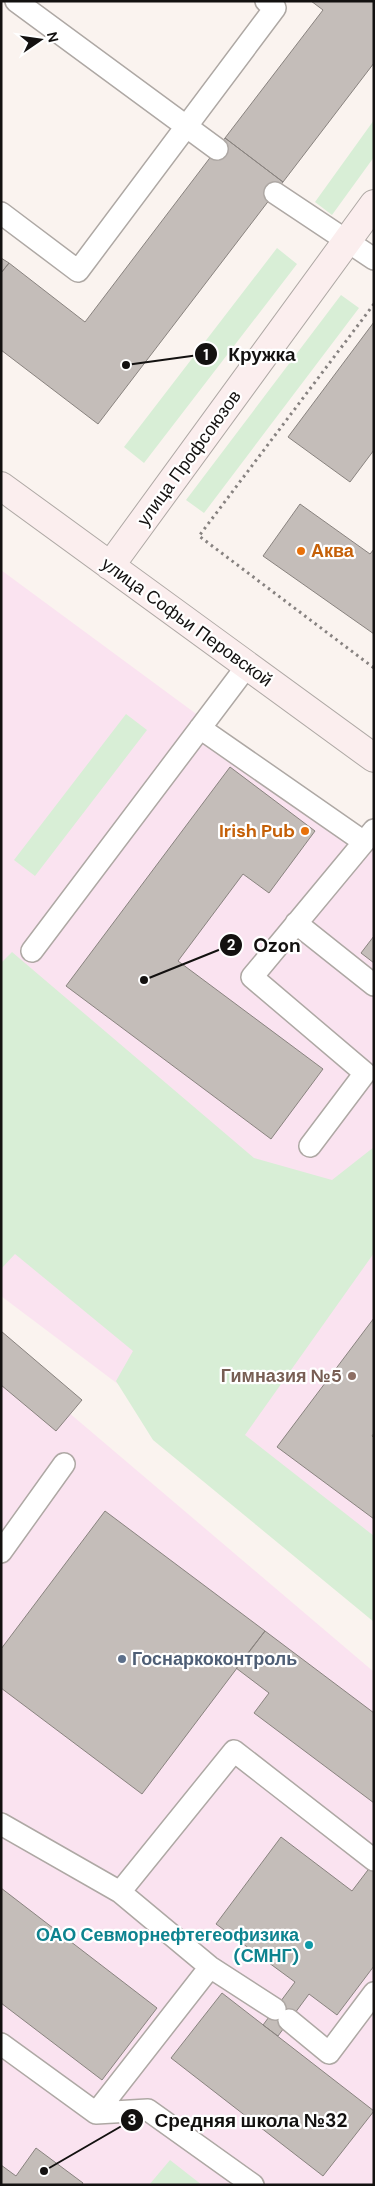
<svg xmlns="http://www.w3.org/2000/svg" width="375" height="2186" font-family="'DM Sans',sans-serif">
<style>
.commercial{fill:#fae3f0}
.green{fill:#d8eed6}
.building{fill:#c4bdb9;stroke:#89837f}
.lines{fill:none;stroke-linecap:round;stroke-linejoin:round}
.lane-casing{stroke:#aea8a4;stroke-width:24}
.secondary-casing{stroke:#aea8a4;stroke-width:30}
.path{stroke:#878280;stroke-width:3;stroke-dasharray:2.5 4;stroke-linecap:butt}
.lane{stroke:#fff;stroke-width:21}
.secondary{stroke:#fbeeee;stroke-width:28}
.food-dot{fill:#e8710a;stroke:#fff;stroke-width:2}
.education-dot{fill:#8d6e63;stroke:#fff;stroke-width:2}
.service-dot{fill:#5c6f8a;stroke:#fff;stroke-width:2}
.culture-dot{fill:#0f9aa8;stroke:#fff;stroke-width:2}
.labels{text-anchor:middle;dominant-baseline:central;stroke-width:4.5;stroke-linejoin:round;paint-order:stroke}
.street-label{font-size:18px;fill:#131110;stroke:#fff}
.food-label{font-size:18px;font-weight:bold;fill:#c56008;stroke:#fff;text-anchor:start}
.education-label{font-size:18px;font-weight:bold;fill:#785e54;stroke:#fff;text-anchor:end}
.service-label{font-size:18px;font-weight:bold;fill:#4e5e75;stroke:#fff;text-anchor:start}
.culture-label{font-size:18px;font-weight:bold;fill:#0d838f;stroke:#fff;text-anchor:end}
.leader{fill:none;stroke:#131110;stroke-width:2}
.callout-dot{fill:#131110;stroke:#fff;stroke-width:2}
.mark-label{font-size:15px;text-anchor:middle;font-weight:bold;fill:#fff}
.callout-label{font-size:19px;text-anchor:middle;font-weight:bold;fill:#131110;stroke:#fff;stroke-width:4.5;stroke-linejoin:round;paint-order:stroke}
</style>
<rect width="100%" height="100%" fill="#faf3ef"/>
<path class="commercial" d="M1,570L374,845V1577L1,1296Z
M1,1355L374,1672V2185H1Z"/>
<path class="green" d="M374,120V157L332,215L315,202Z
M277,248L297,264L144,463L124,447Z
M341,295L359,308L204,513L186,500Z
M126,714L147,730L35,876L14,860Z
M12,952L254,1158L332,1180L374,1147V1253L245,1435L374,1536V1622L153,1440L116,1381L133,1351L15,1254L1,1269V963Z
M170,2160L202,2185H149Z"/>
<path class="building" d="M311,1H374V63L283,182L225,138L323,10Z
M225,138L283,182L98,424L1,350V273L9,263L85,322Z
M1,258L9,263L1,273Z
M374,322V450L350,482L288,437Z
M300,504L370,554L374,549V634L263,556Z
M230,767L315,831L269,893L243,874L178,961L323,1069L271,1139L66,986Z
M374,936V963L361,953Z
M374,1318V1433L372,1436L374,1438V1519L277,1447Z
M1,1331L82,1400L56,1431L1,1385Z
M105,1511L265,1631L142,1794L1,1688V1649Z
M265,1631L374,1713V1803L254,1713L269,1693L236,1668Z
M281,1837L352,1891L374,1862V1966L337,2015L309,1994L278,2036L263,2025L295,1982L216,1924Z
M1,1888L157,2008L102,2080L1,2003Z
M222,1993L374,2111L323,2176L171,2058Z
M36,2148L83,2183L82,2185H1V2165L16,2176Z"/>
<g class="lines">
<g class="lane-casing">
<path id="lane" d="M16,1L217,149
M275,193L374,259
M1,213L78,271L275,8L266,1
M200,728L364,842
M296,923L374,985
M32,951L247,666
M310,1146L365,1073L252,977L374,830
M1,1552L64,1464
M1,1824L120,1892L210,1967L275,2009
M120,1892L234,1751L374,1860
M289,2020L329,2053L374,1993
M1,2044L96,2113L210,1967
M96,2113L148,2110L253,2185"/>
</g>
<g class="secondary-casing">
<path id="secondary" d="M1,486L374,758
M110,566L374,204"/>
</g>
<path class="path" d="M374,304L199,536L374,668"/>
<use href="#lane" class="lane"/>
<use href="#secondary" class="secondary"/>
</g>
<g class="food-dot">
<circle cx="301" cy="551" r="5"/>
<circle cx="305" cy="831" r="5"/>
</g>
<circle class="education-dot" cx="352" cy="1376" r="5"/>
<circle class="service-dot" cx="122" cy="1659" r="5"/>
<circle class="culture-dot" cx="309" cy="1945" r="5"/>
<g class="labels">
<g class="street-label">
<text transform="translate(189 458) rotate(-54)">улица Профсоюзов</text>
<text transform="translate(187 622) rotate(36)">улица Софьи Перовской</text>
</g>
<g class="food-label">
<text x="311" y="551">Аква</text>
<text x="295" y="831" text-anchor="end">Irish Pub</text>
</g>
<g class="education-label">
<text x="342" y="1376">Гимназия №5</text>
</g>
<g class="service-label">
<text x="132" y="1659">Госнаркоконтроль</text>
</g>
<g class="culture-label">
<text x="299" y="1935">ОАО Севморнефтегеофизика<tspan x="299" dy="21">(СМНГ)</tspan></text>
</g>
</g>
<path class="leader" d="M126 365L206 354M144 980L231 945M44 2171L132 2120"/>
<g class="callout-dot">
<circle cx="126" cy="365" r="5"/>
<circle cx="144" cy="980" r="5"/>
<circle cx="44" cy="2171" r="5"/>
<circle cx="206" cy="354" r="12"/>
<circle cx="231" cy="945" r="12"/>
<circle cx="132" cy="2120" r="12"/>
</g>
<g class="mark-label">
<text x="206" y="360">1</text>
<text x="231" y="950">2</text>
<text x="132" y="2125">3</text>
</g>
<g class="callout-label">
<text x="262" y="361">Кружка</text>
<text x="277" y="952">Ozon</text>
<text x="251" y="2127">Средняя школа №32</text>
</g>
<rect width="375" height="2186" fill="none" stroke="#131110" stroke-width="5"/>
<g transform="translate(40 40) rotate(77)" stroke="#ffffff" stroke-width="4" paint-order="stroke">
<path d="M0-4L9 19L0 12L-9 19Z" fill="#131110"/>
<text y="-8" font-size="14" font-weight="bold" text-anchor="middle" fill="#131110">N</text>
</g>
</svg>
